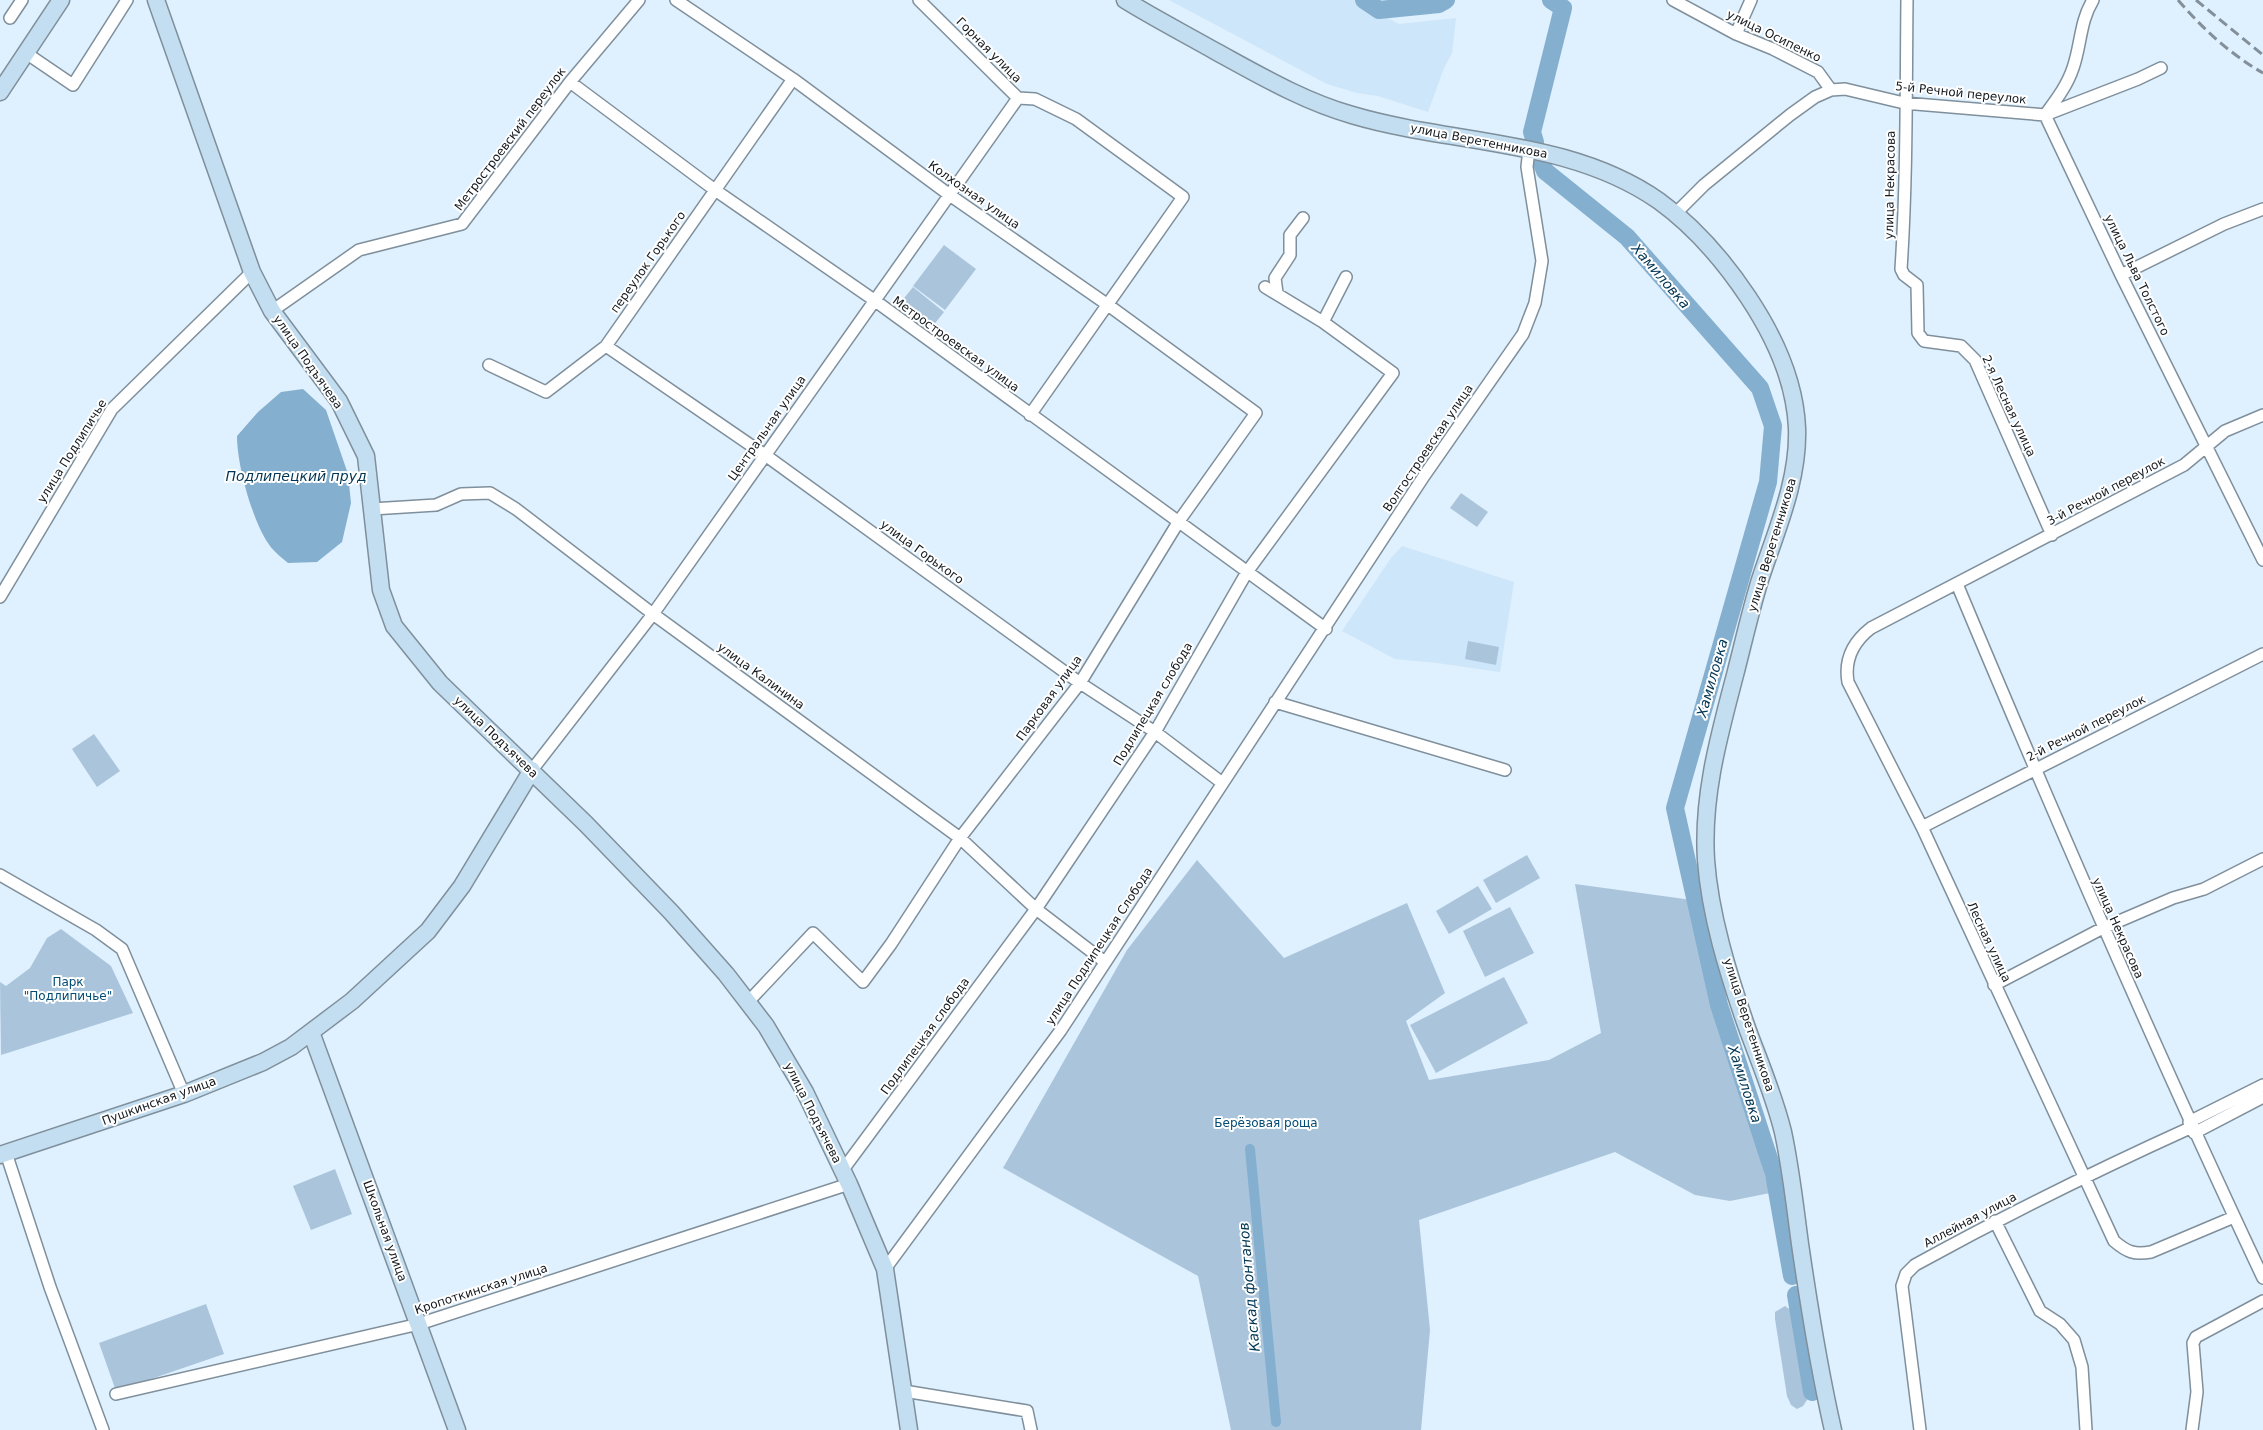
<svg xmlns="http://www.w3.org/2000/svg" width="2263" height="1430" font-family="'DejaVu Sans',sans-serif">
<style>
.built{fill:#cee6f9}
.green{fill:#aac5db}
.water{fill:#85afcf}
.lines{fill:none;stroke-linecap:round;stroke-linejoin:round}
.canal{stroke:#85afcf;stroke-width:10}
.river{stroke:#85afcf;stroke-width:18}
.street-casing{stroke:#7f8f9b;stroke-width:14}
.secondary-casing{stroke:#7f8f9b;stroke-width:19}
.street{stroke:#fff;stroke-width:11}
.secondary{stroke:#c3def0;stroke-width:16}
.rail{stroke:#838f99;stroke-width:3;stroke-dasharray:10 5;stroke-linecap:butt}
.labels{text-anchor:middle;dominant-baseline:central;stroke-width:4;stroke-linejoin:round;paint-order:stroke}
.street-label{font-size:12px;fill:#13191e;stroke:#fff}
.park-label{font-size:12px;fill:#004b74;stroke:#fff}
.water-label{font-size:14px;font-style:italic;fill:#003554;stroke:#fff}
</style>
<rect width="100%" height="100%" fill="#dff0fe"/>
<path class="built" d="M1169,0H1354L1399,24L1456,18L1452,53L1444,68L1428,112L1378,96L1357,93L1327,84Z
M1402,546L1514,582L1500,672L1437,663L1395,659L1342,631L1391,558Z"/>
<path class="green" d="M944,245L976,269L945,310L913,286Z
M913,287L944,312L932,327L901,302Z
M1461,493L1488,512L1477,527L1450,508Z
M1468,641L1499,647L1496,665L1465,659Z
M94,734L120,771L97,787L72,749Z
M1527,855L1540,878L1496,903L1483,880Z
M1197,860L1284,958L1407,903L1445,993L1406,1021L1429,1080L1549,1060L1601,1033L1575,884L1692,900L1732,1059L1770,1193L1730,1201L1695,1195L1615,1152L1419,1220L1430,1330L1421,1430H1231L1198,1276L1003,1168L1127,950Z
M1478,886L1492,909L1449,934L1436,911Z
M1510,907L1534,953L1485,977L1463,931Z
M61,929L111,966L133,1013L1,1055L0,982L6,986L30,968L47,938Z
M1504,977L1528,1023L1436,1073L1410,1025Z
M335,1169L352,1214L311,1230L293,1186Z
M206,1304L224,1354L116,1391L99,1343Z
M1785,1306L1792,1311L1807,1400L1803,1406L1797,1409L1791,1405L1787,1396L1775,1319V1312Z"/>
<path class="water" d="M303,389L326,410L348,474L351,503L342,542L317,562L288,563C281,557 273,551 268,543C252,519 237,465 237,436L258,412L281,392Z"/>
<g class="lines">
<path class="canal" d="M1250,1149L1276,1422"/>
<path class="river" d="M1364,0L1379,10L1439,4L1446,0
M1535,142L1532,132L1563,8L1551,0
M1541,161L1545,171L1627,237L1760,388L1773,426L1768,482L1675,808L1719,1005L1774,1174L1792,1276
M1796,1295L1812,1392"/>
<g class="street-casing">
<path id="street" d="M676,0L793,79L951,196L1108,305L1256,413L1179,521L1080,683L960,838L891,944L863,982L813,933L748,1002
M919,0L1018,98
M1673,0L1736,34L1773,49L1818,72L1831,90
M1907,0C1906,90 1907,179 1901,269L1904,275L1917,285L1918,333L1924,341L1961,346L1975,360L2052,535
M10,18L22,0
M1736,34L1751,0
M26,53L73,85L127,0
M570,82L715,190L874,300L1326,629
M1018,98L1035,99L1076,119L1183,197L1030,415
M2045,115L2121,275L2263,560
M2045,115C2056,100 2067,86 2073,68C2081,45 2080,21 2093,0
M1675,214L1704,185L1790,115L1815,97L1831,90L1845,89L1904,103L2045,115L2138,79L2161,68
M2121,275L2224,224L2263,209
M1277,293L1275,278L1290,255V235L1303,218
M272,311L359,250L462,224L570,82L639,0
M1323,322L1346,277
M606,346L765,455L1080,683L1155,732L1221,782
M489,365L546,392L606,346L793,79
M372,509L436,505L461,494L490,493L516,509L653,614L960,838L1036,909L1105,962
M1957,584C2055,818 2155,1049 2263,1278
M0,597L112,409L252,272
M1275,702L1505,770
M532,770L653,614L1018,98
M1922,827L2263,654
M0,875L96,930L122,949L184,1094
M1994,985L2103,928L2173,898L2204,889L2263,859
M2189,1122L2263,1085
M2194,1133L2263,1097
M6,1153L50,1287L103,1430
M842,1171L1036,909L1155,732L1247,572L1393,373L1323,322L1265,287
M2234,1217L2151,1252C2134,1255 2127,1252 2114,1241L1922,827L1848,682C1844,659 1853,642 1871,628L2184,465L2225,431L2263,415
M1995,1221L2040,1311L2060,1324L2074,1340L2082,1367L2086,1430
M885,1269L1061,1030L1424,476L1523,334L1535,303L1542,261L1527,167L1529,149
M904,1391L1027,1411L1031,1430
M116,1394L419,1324L849,1184
M1920,1430L1902,1286L1906,1274L1915,1265C2006,1215 2097,1170 2192,1127
M2192,1430L2197,1392L2193,1343L2196,1337L2263,1301"/>
</g>
<g class="secondary-casing">
<path id="secondary" d="M156,0L252,272L272,311L339,401L366,456L381,590L394,626L440,683L586,824L671,912L726,974L766,1026L805,1092L849,1184L885,1269L909,1430
M1125,0C1154,18 1185,34 1215,51C1259,75 1303,101 1352,115C1453,145 1569,138 1659,201C1695,227 1724,261 1748,297C1774,336 1795,381 1797,428C1799,482 1775,533 1759,583C1750,613 1743,644 1735,675C1719,736 1702,796 1706,860C1710,915 1728,973 1746,1025C1759,1061 1774,1095 1783,1132C1791,1169 1795,1207 1800,1244C1809,1306 1819,1369 1833,1430
M0,92L61,0
M311,1032L457,1430
M0,1155L184,1094L263,1062L291,1047L352,1001L428,931L462,886L532,770"/>
</g>
<use href="#street" class="street"/>
<use href="#secondary" class="secondary"/>
<path class="rail" d="M2178,0C2203,29 2230,54 2263,73
M2196,0L2263,55"/>
</g>
<g class="labels">
<g class="street-label">
<text transform="translate(1774 36) rotate(26)">улица Осипенко</text>
<text transform="translate(989 50) rotate(45)">Горная улица</text>
<text transform="translate(1961 93) rotate(6)">5-й Речной переулок</text>
<text transform="translate(510 139) rotate(-53)">Метростроевский переулок</text>
<text transform="translate(1479 141) rotate(11)">улица Веретенникова</text>
<text transform="translate(1890 185) rotate(-89)">улица Некрасова</text>
<text transform="translate(974 195) rotate(35)">Колхозная улица</text>
<text transform="translate(648 262) rotate(-55)">переулок Горького</text>
<text transform="translate(2137 275) rotate(64)">улица Льва Толстого</text>
<text transform="translate(956 344) rotate(36)">Метростроевская улица</text>
<text transform="translate(308 362) rotate(55)">улица Подъячева</text>
<text transform="translate(2009 406) rotate(65)">2-я Лесная улица</text>
<text transform="translate(767 428) rotate(-55)">Центральная улица</text>
<text transform="translate(1428 448) rotate(-56)">Волгостроевская улица</text>
<text transform="translate(72 451) rotate(-58)">улица Подлипичье</text>
<text transform="translate(2106 491) rotate(-28)">3-й Речной переулок</text>
<text transform="translate(1772 545) rotate(-73)">улица Веретенникова</text>
<text transform="translate(922 552) rotate(36)">улица Горького</text>
<text transform="translate(761 676) rotate(36)">улица Калинина</text>
<text transform="translate(1049 698) rotate(-54)">Парковая улица</text>
<text transform="translate(1153 704) rotate(-59)">Подлипецкая слобода</text>
<text transform="translate(2086 728) rotate(-27)">2-й Речной переулок</text>
<text transform="translate(496 737) rotate(44)">улица Подъячева</text>
<text transform="translate(2118 928) rotate(66)">улица Некрасова</text>
<text transform="translate(1989 942) rotate(65)">Лесная улица</text>
<text transform="translate(1099 946) rotate(-57)">улица Подлипецкая Слобода</text>
<text transform="translate(1749 1025) rotate(72)">улица Веретенникова</text>
<text transform="translate(925 1036) rotate(-54)">Подлипецкая слобода</text>
<text transform="translate(159 1101) rotate(-20)">Пушкинская улица</text>
<text transform="translate(813 1113) rotate(63)">улица Подъячева</text>
<text transform="translate(1970 1220) rotate(-28)">Аллейная улица</text>
<text transform="translate(385 1231) rotate(70)">Школьная улица</text>
<text transform="translate(481 1289) rotate(-18)">Кропоткинская улица</text>
</g>
<g class="park-label">
<text x="68" y="982">Парк<tspan x="68" dy="14">"Подлипичье"</tspan></text>
<text x="1266" y="1123">Берёзовая роща</text>
</g>
<g class="water-label">
<text transform="translate(1661 276) rotate(49)">Хамиловка</text>
<text x="296" y="476">Подлипецкий пруд</text>
<text transform="translate(1712 678) rotate(-74)">Хамиловка</text>
<text transform="translate(1745 1084) rotate(72)">Хамиловка</text>
<text transform="translate(1249 1287) rotate(-95)">Каскад фонтанов</text>
</g>
</g>
</svg>
